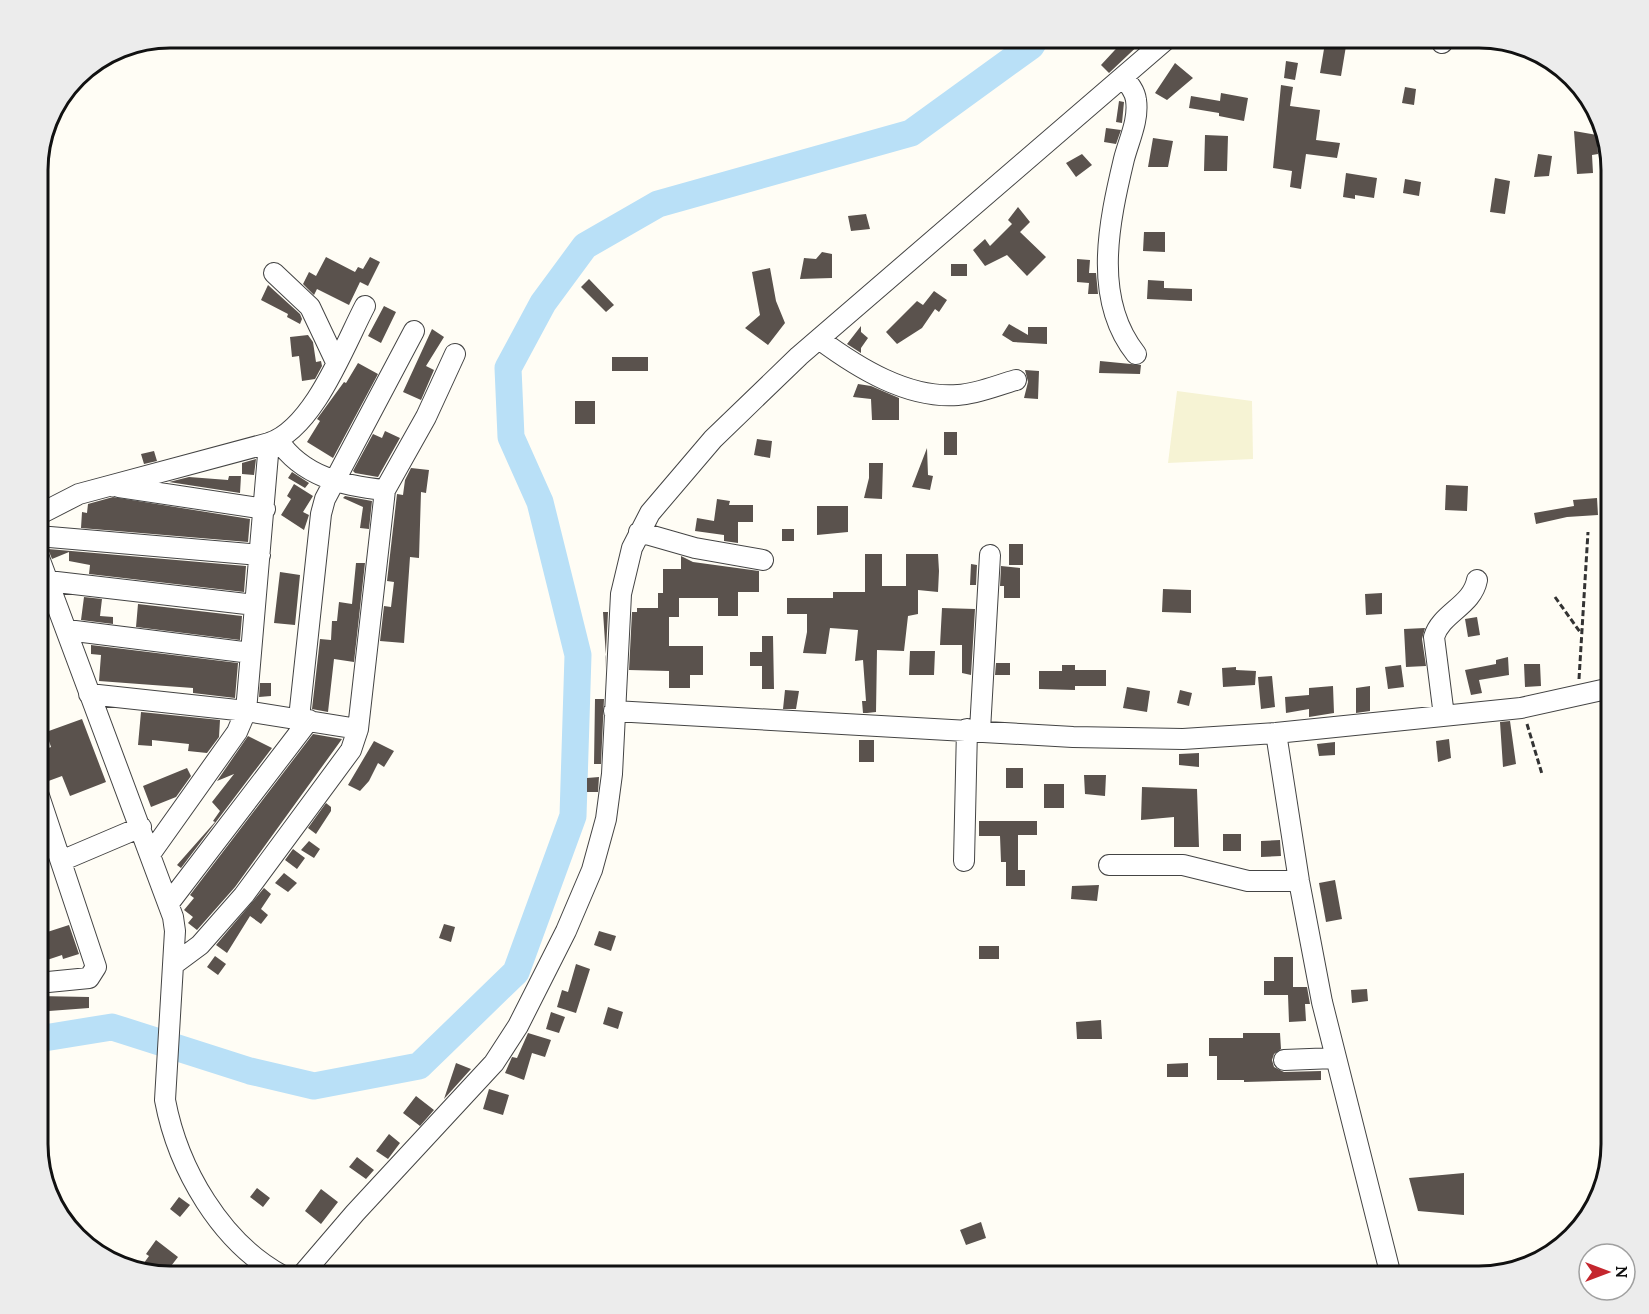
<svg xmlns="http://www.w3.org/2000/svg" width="1649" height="1314" font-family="Lora,serif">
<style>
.farmland{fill:#f6f3d4}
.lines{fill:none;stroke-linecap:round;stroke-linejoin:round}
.river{stroke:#b9e0f7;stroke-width:27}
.building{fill:#5a524d}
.minor-casing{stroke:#444;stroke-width:22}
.path{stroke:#333;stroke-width:3;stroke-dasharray:6 3;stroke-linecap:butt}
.minor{stroke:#fff;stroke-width:20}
.rim{fill:none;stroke:#111;stroke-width:3}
</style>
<rect width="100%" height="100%" fill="#fffdf5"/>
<path class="farmland" d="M1177,391L1252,401L1253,459L1168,463Z"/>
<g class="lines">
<path class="river" d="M38,1039L112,1027L250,1071L314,1086L419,1066L516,972L573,816L578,655L540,502L511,437L508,368L543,303L585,246L658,204L911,133L1031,46L1036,38"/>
</g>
<path class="building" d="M1126,38H1146L1109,73L1101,65Z
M1325,43L1346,46L1341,76L1320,73Z
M1286,61L1298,63L1295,80L1284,78Z
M1175,63L1193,78L1167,100L1155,93Z
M1281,85L1293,87L1290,106L1320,110L1316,140L1340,143L1337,158L1306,154L1301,189L1290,187L1292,171L1273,168Z
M1405,87L1416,89L1414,105L1402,103Z
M1221,93L1248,98L1244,121L1219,116V113L1189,108L1191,96L1220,101Z
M1119,101L1124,102L1122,123L1116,122Z
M1106,128L1121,130L1116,144L1104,142Z
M1574,131L1597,135L1598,154L1592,155L1593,173L1577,174Z
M1205,135L1228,136L1227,171H1204Z
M1153,138L1173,141L1168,167H1148Z
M1082,154L1092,165L1076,177L1066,163Z
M1538,154L1552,156L1549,176L1534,177Z
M1346,173L1377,178L1374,198L1355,195V199L1343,197Z
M1495,178L1510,181L1505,214L1490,212Z
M1405,179L1421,182L1419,196L1403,193Z
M1018,207L1030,222L1020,232L1046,257L1027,276L1007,255L985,266L973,250L985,239L990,246L1012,224L1008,220Z
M866,214L870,229L851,231L848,216Z
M1144,232H1165V252L1143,251Z
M822,252L832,254V278L800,279L804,258L816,259Z
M326,257L355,272L358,267L363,269L370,257L380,262L368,286L360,282L349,305L317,289L314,295L303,284L309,272L316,276Z
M1077,259L1090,260L1089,273H1096L1098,294H1088L1089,283L1077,282Z
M951,264H967V276H951Z
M770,268L776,301L785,323L768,345L745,328L760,315L752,272Z
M589,279L614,305L606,312L581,287Z
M1148,280L1164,281V288L1192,289V301L1147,299Z
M268,285L300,314L302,319L300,324L287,317L288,314L261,300Z
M934,291L947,300L939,312L935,309L922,328L897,344L886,332L917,301L923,305Z
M384,306L396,312L381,343L368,336Z
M1009,324L1028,335V327H1047V344L1013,342L1002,335Z
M861,326V332L868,338L861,348V353L847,344Z
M432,329L444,337L426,366L434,370L421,400L403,392Z
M308,335L313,342L316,362L321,361L322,366L315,379L302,381L299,356L292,357L290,337Z
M612,357H648V371H612Z
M1100,361L1141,365L1140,374L1099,373Z
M358,363L378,374L333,458L307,442L320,421L317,419L344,382L346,383Z
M1025,370L1039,371L1038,399L1024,398L1028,382Z
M858,384L871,386L899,398V420H872L871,399L853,397Z
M575,401H595V424H575Z
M385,431L400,438L378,477L355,473L353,471L373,434L382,438Z
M944,432H957V455H944Z
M757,439L772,441L770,458L754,455Z
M927,448L928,475L933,476L930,490L912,487Z
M154,451L157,461L144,464L141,454Z
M256,459L254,475L242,474V463Z
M869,463H883L882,499L864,498L869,478Z
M411,468L429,470L426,493L421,492L419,558L410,557L404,643L380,641L384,606L391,607L394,582L387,581L397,494L403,495L405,480Z
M292,472L309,483L305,488L288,478Z
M229,476H241L240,493L169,482L189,477L228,480Z
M294,484L313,496L303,512L309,515L304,530L281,515L291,499L287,496Z
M1446,485L1468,486L1467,511L1445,510Z
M345,496L372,501L369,529L360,528L363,507L343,498Z
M113,497L250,519L248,542L81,528L82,512L87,513L88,504Z
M1597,498L1598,515L1567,517L1536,524L1534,513L1574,506L1573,500Z
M717,499L730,501L729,505H753V522H738V543L724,541V535L695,531L697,518L714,521Z
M817,506H848V532L817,535Z
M782,529H794V541H782Z
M1009,544H1023V565H1009Z
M48,549L246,566L244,592L89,574L90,565L69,561V552L52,559Z
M865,554H882V586H906V554H938L939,571L938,592L918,590V614L908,616L904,651L877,650L876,712L867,713H863L862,701H866L863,660L855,661L858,630L830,628L826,654L803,653L807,632V614H787V598H833V592H865Z
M681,556L693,562L759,571V592H738V616H718V598H679V617H669V646H703V675H690V688H669V671L629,670L632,612H637V608H658V593H663V569H681Z
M356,563H365L354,662L334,659L328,712L312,709L320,639L331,640L332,621H337L339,602L352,604Z
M971,564L977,565L976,585H970Z
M1001,566L1020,568V598H1004V586H1000Z
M280,572L300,575L295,625L274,623Z
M1163,589L1191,590V613L1162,612Z
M1382,593V614L1366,615L1365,594Z
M84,597L102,599L100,616L113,617V624L81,620Z
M138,604L242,616L240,640L136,627Z
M942,608L975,609L971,675L962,673V645H940Z
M603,612H608L605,670L606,657Z
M1477,617L1480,635L1468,637L1465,619Z
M1425,628L1422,639L1426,666L1406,667L1404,629Z
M762,636H773L774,689H762V666H750V652H762Z
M91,645L238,663L235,698L193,693V688L99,681L101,655L91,654Z
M910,651H935L934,675H909Z
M1508,657L1509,675L1479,680L1482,693L1471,695L1465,670L1496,664V660Z
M996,663H1010V675H995Z
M1524,664H1540L1541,686L1525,687Z
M1062,665H1075V670H1106V686H1075V690L1039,689V671H1062Z
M1401,665L1404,687L1388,689L1385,667Z
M1236,667V670L1256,671L1255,685L1223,687L1222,668Z
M1272,676L1275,707L1261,709L1258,677Z
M260,683H271V696L259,697Z
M1333,686L1334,713L1309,717V709L1286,713L1285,697L1309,695V688Z
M1370,686V711L1356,713V688Z
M1127,687L1150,691L1147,712L1123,708Z
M785,690L799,691L796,709H783Z
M1180,690L1192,693L1189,706L1177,703Z
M595,699H604L601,764H594Z
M141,712L220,720L219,737L207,753L188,751L189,744L152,740V746L138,745Z
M82,719L106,782L70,796L62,776L43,783L38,770V752L51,747L46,732Z
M1510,721L1516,764L1503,767L1500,722Z
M313,734L342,739L235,887L197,930L188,923L193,917L184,910L194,898L190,895Z
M248,736L272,748L181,868L177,865L215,822L213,821L220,811L212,802L234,774L217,781Z
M1449,739L1451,758L1438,762L1436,741Z
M859,740H874V762H859Z
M374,741L394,751L384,767L378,763L369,781L360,791L348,785Z
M1335,742V755L1319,756L1317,744Z
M1199,753V767L1179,765V754Z
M187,768L191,776L176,797L151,807L143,786Z
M1006,768H1023V788H1006Z
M1084,775H1106L1105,796L1085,794Z
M599,777L598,792H587V778Z
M1044,784H1064V808H1044Z
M1142,787L1197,789L1199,847H1174V817L1141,820Z
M326,803L331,807V811L316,834L308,828Z
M979,821H1037V835H1018V870H1025V886H1006V862H1001L1000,836H979Z
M1223,834H1241V851H1223Z
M1280,840L1281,856L1261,857V841Z
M309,841L320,849L314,858L301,850Z
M293,849L305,858L297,869L285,860Z
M284,873L297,883L288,892L275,883Z
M1335,880L1342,919L1326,922L1319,883Z
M1099,885L1097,901L1071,899L1072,886Z
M264,888L271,894L261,909L268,915L261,924L250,916L227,953L216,945Z
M444,924L455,927L451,942L439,938Z
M69,925L79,954L63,959L62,955L38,963V935Z
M599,931L616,936L611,951L594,945Z
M979,946H999V959H979Z
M215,956L226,964L218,975L207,967Z
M1274,957H1293V987H1307L1310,1004H1305L1306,1021L1289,1022L1288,995H1264V981H1274Z
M576,964L590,969L576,1013L557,1007L562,990L568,992Z
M1367,989L1368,1001L1352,1003L1351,990Z
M38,996L89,997V1008L49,1011V1018H38Z
M608,1007L623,1012L618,1029L603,1024Z
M551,1012L565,1017L559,1033L546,1029Z
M1101,1020L1102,1039H1077L1076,1022Z
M528,1033L551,1040L545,1057L532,1053L524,1080L505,1073L512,1057L517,1058Z
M1243,1033H1280L1281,1049L1274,1054L1272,1060L1274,1067L1284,1072L1321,1071V1080L1244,1082V1080H1217V1056H1209V1038H1243Z
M456,1063L471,1069L444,1099Z
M1188,1063V1077H1167V1064Z
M489,1089L509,1095L503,1115L483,1109Z
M416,1096L434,1110L420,1126L403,1113Z
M389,1134L400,1143L388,1159L376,1151Z
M357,1157L374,1170L366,1179L349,1167Z
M1464,1173V1215L1418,1211L1409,1178Z
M257,1188L270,1198L263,1207L250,1197Z
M321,1189L338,1202L321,1224L305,1211Z
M179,1197L190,1205L180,1217L170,1209Z
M981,1222L986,1238L966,1245L960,1230Z
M156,1240L178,1257L168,1270L165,1268L160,1275L147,1272L141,1267L149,1256L146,1254Z"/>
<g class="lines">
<g class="minor-casing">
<path id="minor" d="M1439,38L1442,43
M1123,77C1129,84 1135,91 1136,100C1139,120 1129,140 1124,159C1109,222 1092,299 1136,354
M274,273L310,307L336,362
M819,339C858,368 908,399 958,395C977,394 998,385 1016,380
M119,487L265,509
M385,490L426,417L455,354
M38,515L79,494L269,443C314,428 344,346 365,306
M639,532L695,548L763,560
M38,536L260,555
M38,555L173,917L175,931L165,1100C178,1169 221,1243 283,1276
M48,581L255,605
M67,630L251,653
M89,694L246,711L358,729
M614,711L1073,737L1183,739L1276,733L1521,708L1611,688
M1444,716L1434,637C1441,613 1472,606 1477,580
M299,718L321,514L325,499L414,331
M980,730L990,555
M1276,733L1299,881L1322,1002L1391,1276
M151,853L237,732L246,711L269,443
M61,861L141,827
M964,861L967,729
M1109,865H1183L1248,881H1299
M169,903L309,720
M173,965L200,945L244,895L351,750L358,729L385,490C343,486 302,476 278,440
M38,983L89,978L96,967L38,793
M1284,1060L1335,1058
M301,1276L355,1213L494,1063L518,1026L566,931L592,870L606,819L612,774L621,594L632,548L650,513L713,439L799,356L1168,38"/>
</g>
<path class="path" d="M1555,597L1580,632
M1579,679L1588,532
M1527,724L1542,774"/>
<use href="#minor" class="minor"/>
</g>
<path d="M0 0H1649V1314H0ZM170 48H1479A122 122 0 0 1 1601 170V1144A122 122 0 0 1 1479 1266H170A122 122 0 0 1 48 1144V170A122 122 0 0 1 170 48Z" fill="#ececec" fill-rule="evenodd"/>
<path class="rim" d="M170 48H1479A122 122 0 0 1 1601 170V1144A122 122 0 0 1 1479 1266H170A122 122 0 0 1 48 1144V170A122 122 0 0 1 170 48Z"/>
<g transform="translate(1607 1272) rotate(90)"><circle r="28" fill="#ffffff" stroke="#a0a0a0" stroke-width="1.5"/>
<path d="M0-4.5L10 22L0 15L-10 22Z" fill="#c4262e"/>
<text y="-9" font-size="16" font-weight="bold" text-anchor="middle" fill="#111111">N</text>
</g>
</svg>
